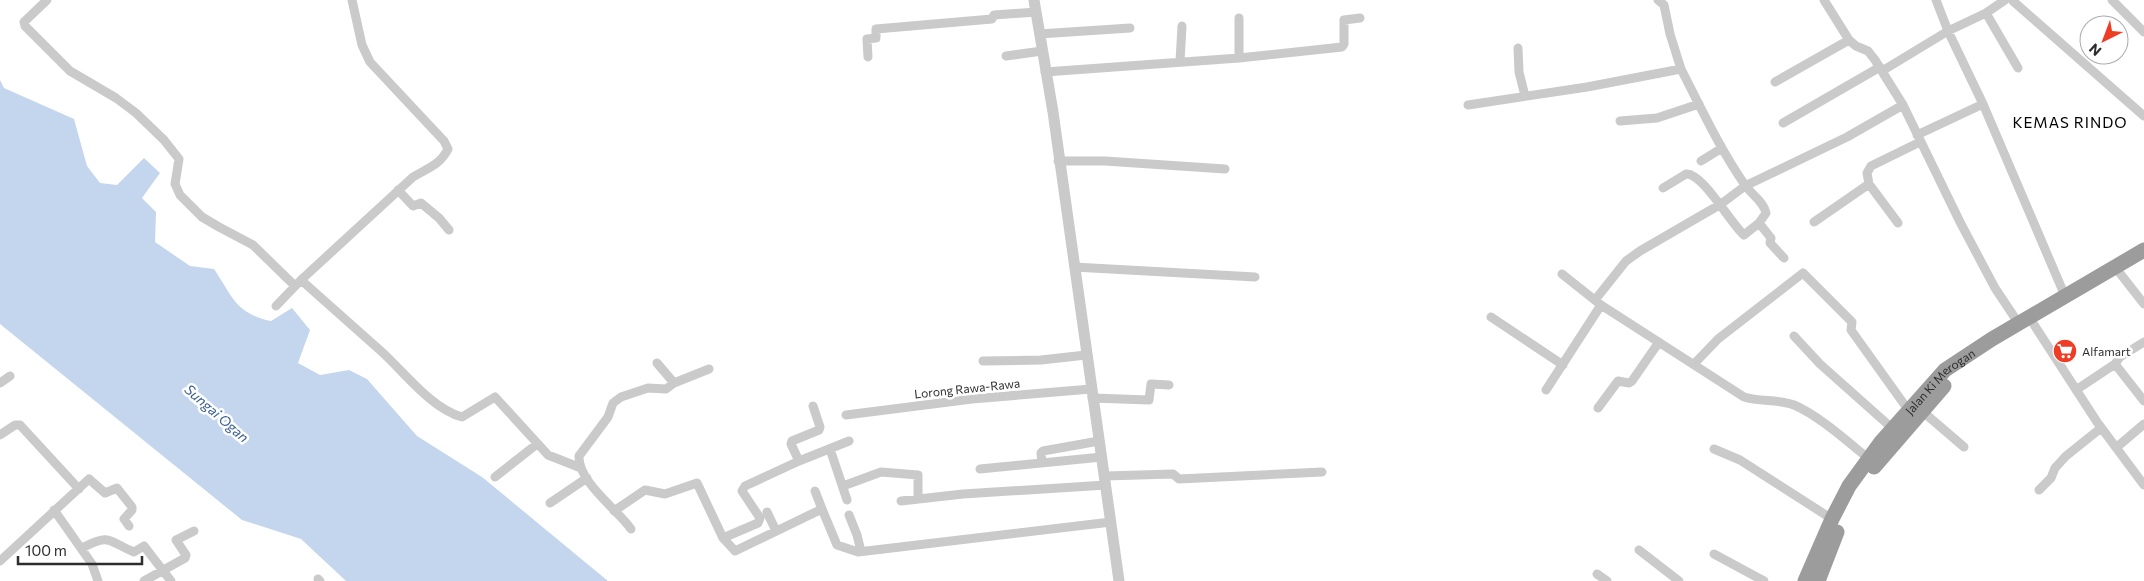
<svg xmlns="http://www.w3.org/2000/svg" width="2144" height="581" font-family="Commissioner,sans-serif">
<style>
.water{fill:#c4d6ed}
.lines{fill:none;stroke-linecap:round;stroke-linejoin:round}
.minor{stroke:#cacaca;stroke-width:9}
.tertiary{stroke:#cacaca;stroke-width:11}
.trunk{stroke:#9c9c9c;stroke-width:15}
.labels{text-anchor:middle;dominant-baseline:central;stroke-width:5;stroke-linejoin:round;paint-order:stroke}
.poi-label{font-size:12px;fill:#2d2d2d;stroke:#fff;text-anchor:start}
.street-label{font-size:12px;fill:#2d2d2d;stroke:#fff}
.water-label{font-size:14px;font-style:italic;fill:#375e93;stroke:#fff}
.quarter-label{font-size:15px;letter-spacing:1px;fill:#000;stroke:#fff}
</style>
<rect width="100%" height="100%" fill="#fff"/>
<path class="water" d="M0,80L4,88L74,119L87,166L100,183L117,185L144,158L160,173L142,198L156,212L155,242L190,266L214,269C233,297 235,313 271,321L292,308L310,330L298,363L320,375L349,370L367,379L417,436L482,477L608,581H346L301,539L242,520L0,324Z"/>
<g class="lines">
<path class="minor" d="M47,0L24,22L25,26L70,71L116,98L136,113L164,140L179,159L175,184L180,195L202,217L219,227L253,245L295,286
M1658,0L1664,5L1670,34L1681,69
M1824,0L1849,40L1856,46L1868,51L1875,60L1903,105L1960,222L1995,288L2019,324
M1936,0L1948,31L1983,104L2065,296
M2005,0L1986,13L2018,68
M2112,0L2144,32
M2013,1L2144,116
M1039,34L1130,28
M1518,48L1519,72L1525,96
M1006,56L1042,51
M868,57L867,39L876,38V29L992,19L994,15L1036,12
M1239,58L1342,47L1344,44V20L1360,18
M1180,61L1182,26
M1882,71L1948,31L1986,13
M1045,72L1239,58V18
M1775,82L1849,40
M1468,105L1587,87L1681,69C1701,108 1720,149 1745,185C1751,194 1764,202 1766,213L1759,223L1744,235C1731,224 1702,172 1686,174L1663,188
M1620,121L1657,118L1699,104
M1783,123L1880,67
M1917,135L1983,104
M1058,161H1105L1225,169
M1701,161L1722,148
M1869,184L1898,223
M398,190L413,206L421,203L439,218L449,230
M1814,222L1869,184L1867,173L1871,166L1920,142
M1759,223L1771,238L1770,243L1784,258
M1074,267L1255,277
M2115,267L2144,304
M1562,274L1601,305L1744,397C1760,402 1779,399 1794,405C1818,415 1848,442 1869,459
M301,280C328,304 355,328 382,352C405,373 432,409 462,417L495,397L548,455L581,468
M1595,300L1626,261L1640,251L1721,204L1745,186L1847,137L1903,105
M276,306L301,280L413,177C428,168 440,165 448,149L444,141L370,62L362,45L352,0
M1491,317L1563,365
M2029,317L2097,422L2144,485
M1794,336L1820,364L1893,429
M983,361L1041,360L1086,355
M657,363L674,383
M1694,364L1718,339L1803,273L1852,322L1851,330L1909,411
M2115,364L2120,357L2144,342
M0,383L10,376
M1546,390L1601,305
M2076,390L2115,364L2144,401
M1092,398L1149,400L1151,384L1169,385
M1598,408L1618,381L1629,383L1632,381L1659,342
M1922,411L1964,447
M846,415L972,399L1091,389
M0,435L15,425H20L79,489
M2117,447L2144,424
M830,449L847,500
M1714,449L1740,460L1832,519
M799,461L791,444L792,441L819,430L820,427L813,406
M1042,463L1041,453L1043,451L1099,441
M980,469L1102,457
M1105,476L1173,474L1179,479L1322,472
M495,477L537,444
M843,486L881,472L918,475V498
M2039,490L2051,478L2055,468L2066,456L2101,428
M815,491L822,509
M901,501L963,494L1106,485
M550,503L587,478
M54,510L92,564L98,581
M614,511L645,490L665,494L697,483L723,538L735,551L822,509L837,545L858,552L1111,522
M767,512L776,531
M849,515L857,535L861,551
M631,529C617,509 578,482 579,456L608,417L613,403L621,397L648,388L666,389L674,383L709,369
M723,538L758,523L760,518L742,491L745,486L799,461L849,441
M82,548C111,533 107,541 134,552L144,546L171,581
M1639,550L1679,581
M1714,554L1764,581
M0,561L89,479L105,493L117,488L132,507V510L124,519L129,526
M1597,574L1607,581
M318,579L320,581
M144,581L185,558L186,555L176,540L194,531"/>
<path class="tertiary" d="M1034,0L1053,112L1119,581"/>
<g class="trunk">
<path d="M1874,467L1944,386"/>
<path id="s1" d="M1805,581L1832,519L1849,486L1881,442L1945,370L1992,339L2144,250"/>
<path d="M1818,581L1837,532"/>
</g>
</g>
<defs>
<g id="supermarket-disc" transform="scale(1.25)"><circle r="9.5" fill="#ee3c25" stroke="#fff"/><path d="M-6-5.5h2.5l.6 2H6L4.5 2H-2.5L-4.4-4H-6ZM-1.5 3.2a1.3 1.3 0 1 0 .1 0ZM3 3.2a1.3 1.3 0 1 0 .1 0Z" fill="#fff"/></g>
</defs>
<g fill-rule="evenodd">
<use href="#supermarket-disc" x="2065" y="351"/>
</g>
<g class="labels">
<g class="poi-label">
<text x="2082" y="351">Alfamart</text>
</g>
<g class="street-label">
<text stroke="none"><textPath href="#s1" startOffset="244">Jalan Ki Merogan</textPath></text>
<text transform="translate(967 388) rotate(-6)">Lorong Rawa-Rawa</text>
</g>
<g class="water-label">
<text transform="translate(217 413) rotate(41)">Sungai Ogan</text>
</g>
<g class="quarter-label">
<text x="2070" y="122">KEMAS RINDO</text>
</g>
</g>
<g transform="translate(2104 40) rotate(222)"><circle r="24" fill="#ffffff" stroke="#ababab"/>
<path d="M0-4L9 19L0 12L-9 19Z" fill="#ee3c25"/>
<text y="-8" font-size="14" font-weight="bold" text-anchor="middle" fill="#2d2d2d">N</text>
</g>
<path d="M18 556v8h124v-8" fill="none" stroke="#2d2d2d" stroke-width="2.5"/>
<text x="25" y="556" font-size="15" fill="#2d2d2d" stroke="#ffffff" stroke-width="4" paint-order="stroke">100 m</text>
</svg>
